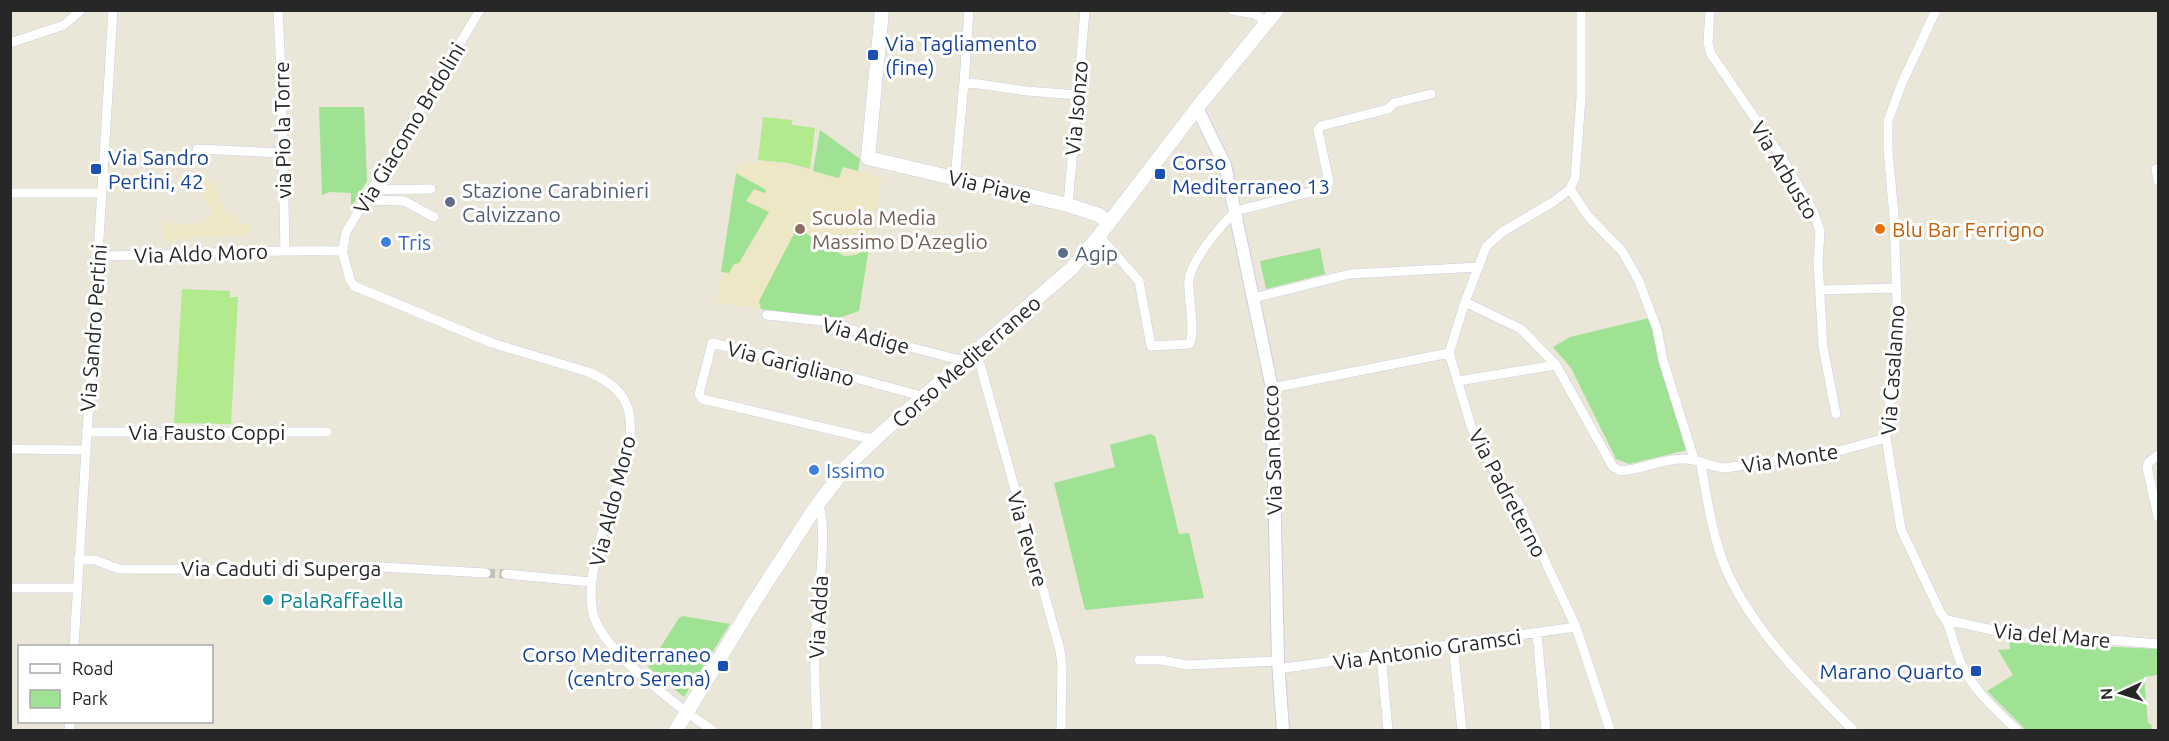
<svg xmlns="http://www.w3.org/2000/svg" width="2169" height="741" font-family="Ubuntu,sans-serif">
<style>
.education{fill:#ede7c6}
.green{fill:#9fe293}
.pitch{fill:#b2ea8e}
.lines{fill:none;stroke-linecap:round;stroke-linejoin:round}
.minor-tunnel{stroke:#c3c0b5;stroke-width:9;stroke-dasharray:9 4.5;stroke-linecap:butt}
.minor-casing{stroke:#cdcde1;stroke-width:10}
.tertiary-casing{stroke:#cdcde1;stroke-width:14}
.secondary-casing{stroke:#cdcde1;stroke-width:15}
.minor{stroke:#fff;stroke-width:9}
.tertiary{stroke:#fff;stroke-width:12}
.secondary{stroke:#fff;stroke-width:14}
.transit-dot{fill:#1a4fb4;stroke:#fff;stroke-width:2}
.service-dot{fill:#5c6f8a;stroke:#fff;stroke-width:2}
.education-dot{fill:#8d6e63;stroke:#fff;stroke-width:2}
.food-dot{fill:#e8710a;stroke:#fff;stroke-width:2}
.shop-dot{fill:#3f7fe0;stroke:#fff;stroke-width:2}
.culture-dot{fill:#0f9aa8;stroke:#fff;stroke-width:2}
.labels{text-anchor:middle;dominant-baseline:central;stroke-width:6;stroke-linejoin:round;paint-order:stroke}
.transit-label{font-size:21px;fill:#164399;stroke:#fff;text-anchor:start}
.street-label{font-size:21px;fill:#272727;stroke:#fff}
.service-label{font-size:21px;fill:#4e5e75;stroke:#fff;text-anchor:start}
.education-label{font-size:21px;fill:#785e54;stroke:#fff;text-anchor:start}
.food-label{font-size:21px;fill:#c56008;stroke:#fff;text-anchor:start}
.shop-label{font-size:21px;fill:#366cbe;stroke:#fff;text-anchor:start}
.culture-label{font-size:21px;fill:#0d838f;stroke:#fff;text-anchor:start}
</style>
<rect width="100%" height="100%" fill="#eae6d8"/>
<path class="education" d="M758,161L787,164L839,178L843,167L882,177L859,311L836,319L717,303L736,173L739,165Z
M208,177L209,183H218L219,187L215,190L230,215L234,214L240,224H249V234L221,236L216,239L207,236L165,242L163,223L175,222L176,225L206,223V219L214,214L201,193L202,188L200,186L203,185L201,184L200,178Z"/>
<path class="green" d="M319,107H364L367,181L353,205L351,204V193L329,192L322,195Z
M820,130L860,159L858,171L843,167L839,178L813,171Z
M736,173L766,190L765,193L754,189L746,201L769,212L739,263L734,264L729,273L721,272Z
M797,228L844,256L856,255L869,247L859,311L836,319L761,309L759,301Z
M1320,248L1325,274L1266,289L1260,261Z
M1653,317L1687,450L1629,464L1616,459L1571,368L1553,347L1570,337Z
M1150,434L1155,436L1179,534L1189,533L1204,598L1085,610L1054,483L1115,467L1110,445Z
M683,616L730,624L684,697L648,667L679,618Z
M2009,642L2158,649V675L2144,677L2148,723L2151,724L2152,730H2026L1987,691L2013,675L1998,650L2010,649Z"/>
<path class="pitch" d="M763,117L792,120V125L815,128L810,169L788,163L758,160Z
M182,289L230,291V297H238L231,424L174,423Z"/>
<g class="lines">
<path class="minor-tunnel" d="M486,573L506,574"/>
<g class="minor-casing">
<path id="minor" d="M278,10L281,73L285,250
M969,10L964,82L1027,91L1077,95
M1232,10L1255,14L1266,22
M1581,10V98L1575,178L1570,189L1553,202L1502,232L1486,247L1465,302L1449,353L1472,429L1500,482L1517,501L1576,627L1610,730
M1710,10L1708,43L1711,54L1780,155L1813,211L1820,231L1818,262L1823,347L1836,414
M1936,10L1902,83L1888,121V150L1894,216L1898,331L1886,438L1901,529L1940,612C1953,627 1953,648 1962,665C1974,691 1996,710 2017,730
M10,43L64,25L81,10
M197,149L283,153
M2156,169L2158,180
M955,179L964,82
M1570,189L1588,216L1622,251L1639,281L1657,329L1663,360L1694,459
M371,190L431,189
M10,193H101
M365,200L404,201L434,217
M1068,205L1085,10
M1099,236L1139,281L1151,346L1189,344C1197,333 1187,296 1189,280C1192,259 1221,225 1236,211L1326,188L1329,182L1318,130L1321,126L1388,109L1394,103L1431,94
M343,249L346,232L480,10
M343,254L350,280L354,286L492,343L588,372C607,380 624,391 629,412C633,431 628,449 623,466C611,508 582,576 594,617C606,654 680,708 712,730
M98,256C179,256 259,249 340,251
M1820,290L1896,288
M1253,298L1350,274L1479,267
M1465,302L1521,329L1556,365L1613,467L1621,471C1642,469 1663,459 1683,459C1698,458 1709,467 1725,468L1835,452L1886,438
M767,315L833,322L867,336L964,361
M976,350L1060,650L1062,665L1061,730
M1458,381L1556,365
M1272,388L1449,353
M86,432H327
M875,440L702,399L699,394L712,343L822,369L925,397
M10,449L85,450
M2158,455L2149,462L2147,467L2158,517
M1701,464C1707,500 1713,540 1728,574C1757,635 1807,683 1853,730
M78,560H95L119,569L339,570L363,566L486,573
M506,574L591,582
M10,588H77
M1947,620L1992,630L2158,644
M1537,634L1546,730
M1453,645L1462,730
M74,646L113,10
M1381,656L1388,730
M1139,660H1161L1186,665L1278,661
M1278,669L1576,627
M69,730L70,722
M817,730C816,703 814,675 815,647C815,615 830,527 818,504"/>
</g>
<g class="tertiary-casing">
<path id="tertiary" d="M1197,108L1225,165L1272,388L1278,661L1283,730"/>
</g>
<g class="secondary-casing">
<path id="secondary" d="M882,10L868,158L1068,205L1099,215L1109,223
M676,730L754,602L815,508L847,466L885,430L1071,269L1099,236L1197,108L1277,10"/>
</g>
<use href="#minor" class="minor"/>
<use href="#tertiary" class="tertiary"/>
<use href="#secondary" class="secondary"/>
</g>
<g class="transit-dot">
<rect x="867" y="49" width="12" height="12" rx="3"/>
<rect x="90" y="163" width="12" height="12" rx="3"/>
<rect x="1154" y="168" width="12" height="12" rx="3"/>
<rect x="717" y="660" width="12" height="12" rx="3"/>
<rect x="1970" y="665" width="12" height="12" rx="3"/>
</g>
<g class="service-dot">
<circle cx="450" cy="202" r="6"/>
<circle cx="1063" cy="253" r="6"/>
</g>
<circle class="education-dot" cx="800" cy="229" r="6"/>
<circle class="food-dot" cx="1880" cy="229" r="6"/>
<g class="shop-dot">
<circle cx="386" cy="242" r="6"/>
<circle cx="814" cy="470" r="6"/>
</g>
<circle class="culture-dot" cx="268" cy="600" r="6"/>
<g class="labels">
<g class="transit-label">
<text x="885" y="43">Via Tagliamento<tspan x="885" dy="24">(fine)</tspan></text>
<text x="108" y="157">Via Sandro<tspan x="108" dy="24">Pertini, 42</tspan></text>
<text x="1172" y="162">Corso<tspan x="1172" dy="24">Mediterraneo 13</tspan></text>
<text x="711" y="654" text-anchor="end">Corso Mediterraneo<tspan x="711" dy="24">(centro Serena)</tspan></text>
<text x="1964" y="671" text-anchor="end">Marano Quarto</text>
</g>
<g class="street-label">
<text transform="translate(1076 108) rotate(-85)">Via Isonzo</text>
<text transform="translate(409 128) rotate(-59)">Via Giacomo Brdolini</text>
<text transform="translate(282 130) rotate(-91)">via Pio la Torre</text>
<text transform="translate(1785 170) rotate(59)">Via Arbusto</text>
<text transform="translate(990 186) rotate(13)">Via Piave</text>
<text transform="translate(201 253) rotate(-2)">Via Aldo Moro</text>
<text transform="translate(93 328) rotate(-86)">Via Sandro Pertini</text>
<text transform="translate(866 335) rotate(15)">Via Adige</text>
<text transform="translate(966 361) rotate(-41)">Corso Mediterraneo</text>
<text transform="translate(791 363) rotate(14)">Via Garigliano</text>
<text transform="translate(1892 370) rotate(-86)">Via Casalanno</text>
<text x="207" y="432">Via Fausto Coppi</text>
<text transform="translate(1272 450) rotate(-92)">Via San Rocco</text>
<text transform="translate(1790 458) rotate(-9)">Via Monte</text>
<text transform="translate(1508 493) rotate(62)">Via Padreterno</text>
<text transform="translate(612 501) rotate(-76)">Via Aldo Moro</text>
<text transform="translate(1028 539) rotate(74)">Via Tevere</text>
<text x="281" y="568">Via Caduti di Superga</text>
<text transform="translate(818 617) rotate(-87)">Via Adda</text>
<text transform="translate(2052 635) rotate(5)">Via del Mare</text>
<text transform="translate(1427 649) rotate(-8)">Via Antonio Gramsci</text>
</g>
<g class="service-label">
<text x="462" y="190">Stazione Carabinieri<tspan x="462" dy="24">Calvizzano</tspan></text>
<text x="1075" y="253">Agip</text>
</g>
<g class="education-label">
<text x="812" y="217">Scuola Media<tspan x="812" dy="24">Massimo D'Azeglio</tspan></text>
</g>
<g class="food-label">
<text x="1892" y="229">Blu Bar Ferrigno</text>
</g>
<g class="shop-label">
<text x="398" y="242">Tris</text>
<text x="826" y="470">Issimo</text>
</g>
<g class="culture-label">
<text x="280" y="600">PalaRaffaella</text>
</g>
</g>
<rect width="2169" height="741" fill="none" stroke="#272727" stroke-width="24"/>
<rect x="18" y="645" width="195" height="78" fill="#ffffff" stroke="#a9a9a9" stroke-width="1.5"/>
<rect x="30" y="664" width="30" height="9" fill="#ffffff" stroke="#a9a9a9" stroke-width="1.5"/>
<text x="72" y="675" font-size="18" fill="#272727">Road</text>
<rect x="30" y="690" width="30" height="18" fill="#9fe293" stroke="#a9a9a9" stroke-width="1.5"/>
<text x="72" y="705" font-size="18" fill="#272727">Park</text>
<g transform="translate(2121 693) rotate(266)" stroke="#ffffff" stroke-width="4.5" paint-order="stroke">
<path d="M0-4.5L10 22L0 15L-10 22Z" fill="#272727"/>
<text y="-9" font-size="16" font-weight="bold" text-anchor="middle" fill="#272727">N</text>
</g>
</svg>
